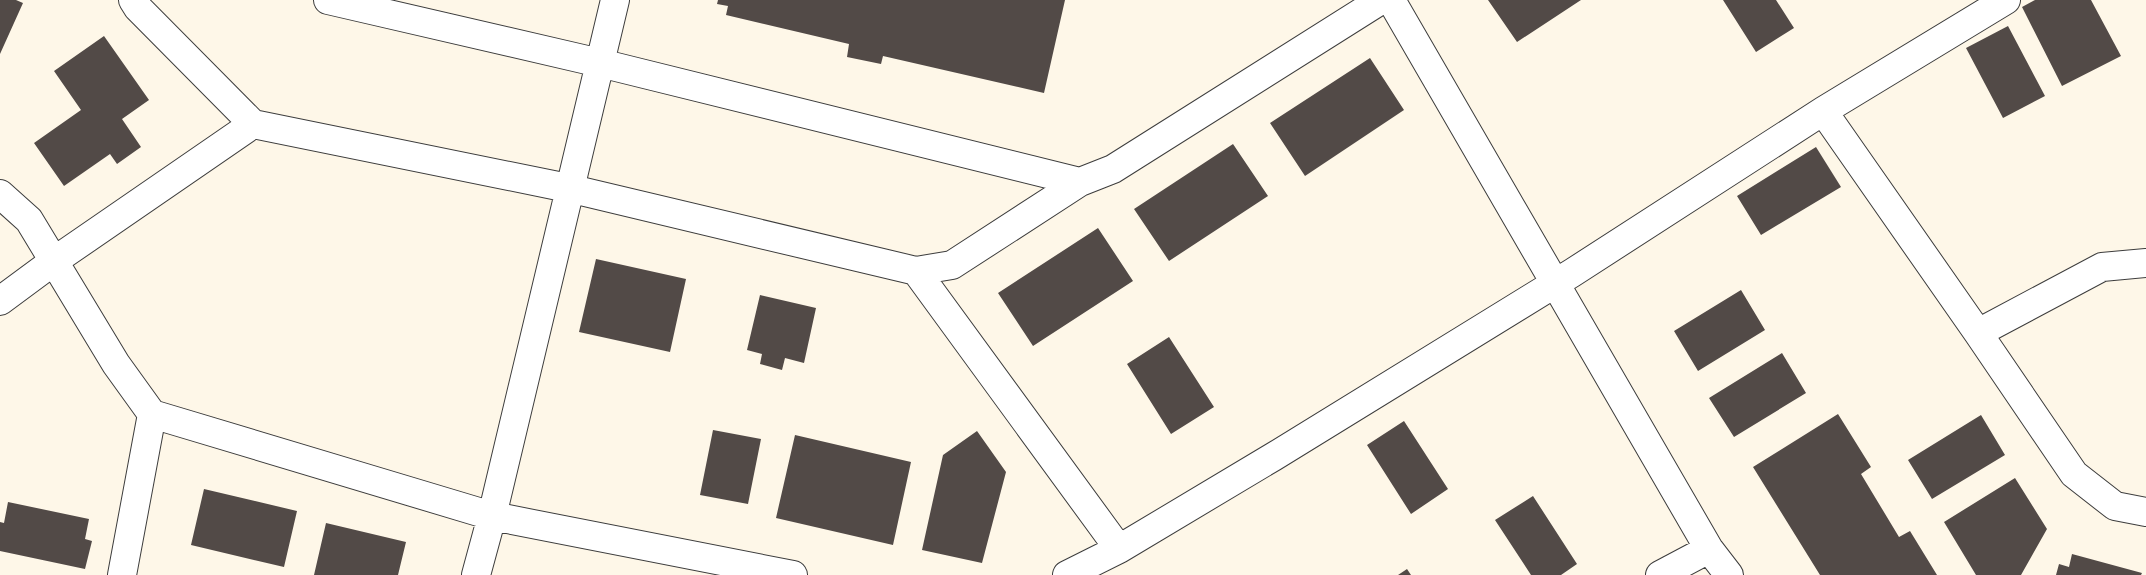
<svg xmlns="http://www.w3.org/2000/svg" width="2146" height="575" font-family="'PT Serif',serif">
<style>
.building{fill:#524a47}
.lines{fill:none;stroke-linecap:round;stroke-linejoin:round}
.minor-casing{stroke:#3d3d3d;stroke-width:30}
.minor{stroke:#fff;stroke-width:28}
</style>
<rect width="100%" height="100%" fill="#fef7e8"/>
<path class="building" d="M0,0H16L23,3L0,54Z
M718,0H1065L1044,93L883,56L881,64L847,57L849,44L726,15L728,6L717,4Z
M1488,0H1581L1517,42Z
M1723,0H1776L1794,28L1756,52Z
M2035,0H2091L2121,56L2062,86L2022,7Z
M2008,26L2045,96L2003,118L1966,48Z
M104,36L149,100L122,119L141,147L117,164L110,154L64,186L34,143L81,110L54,71Z
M1370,58L1404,110L1305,176L1270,123Z
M1233,144L1268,196L1169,261L1134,209Z
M1816,147L1841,187L1761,235L1737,196Z
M1098,228L1133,281L1033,346L998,293Z
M596,259L686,279L670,352L579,332Z
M1741,290L1765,330L1698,371L1674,331Z
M760,295L816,308L804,363L785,358L782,370L760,364L762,354L747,350Z
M1169,337L1214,407L1171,434L1127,364Z
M1782,353L1806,393L1734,437L1709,398Z
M1838,414L1871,467L1861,474L1899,537L1910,531L1937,575H1820L1753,467Z
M1981,415L2005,455L1932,499L1908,460Z
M1404,421L1448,489L1411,514L1367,445Z
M713,430L761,439L748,504L700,495Z
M977,431L1006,472L982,563L922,550L943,455Z
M795,435L911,462L893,545L776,518Z
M2015,478L2047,529L2021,575H1976L1944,522Z
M204,489L297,511L284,567L191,545Z
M1533,496L1577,564L1561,575H1531L1495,520Z
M8,502L89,519L85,539L92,541L85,569L0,551V522L4,523Z
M326,523L406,542L398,575H314Z
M2072,554L2142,573L2141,575H2056L2059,564L2069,567Z
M1407,569L1411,575H1398Z"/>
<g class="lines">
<g class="minor-casing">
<path id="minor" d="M133,0L138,8L253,124
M328,0L600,63L1080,182L1113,169L1381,0
M1391,0L1709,549L1729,575
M1823,111L1978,333L2074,474L2115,506L2146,512
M0,194L29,220L116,364L152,414L122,575
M916,271L1119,549
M0,301L54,261L253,124L568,188L916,271L952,265L1080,182
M1978,333L2102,267L2146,263
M152,414L492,516L793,575
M476,575L492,516L615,0
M1067,575L1119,549L1273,457L1572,273L1823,111L2006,0
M1660,575L1709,549"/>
</g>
<use href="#minor" class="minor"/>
</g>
</svg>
